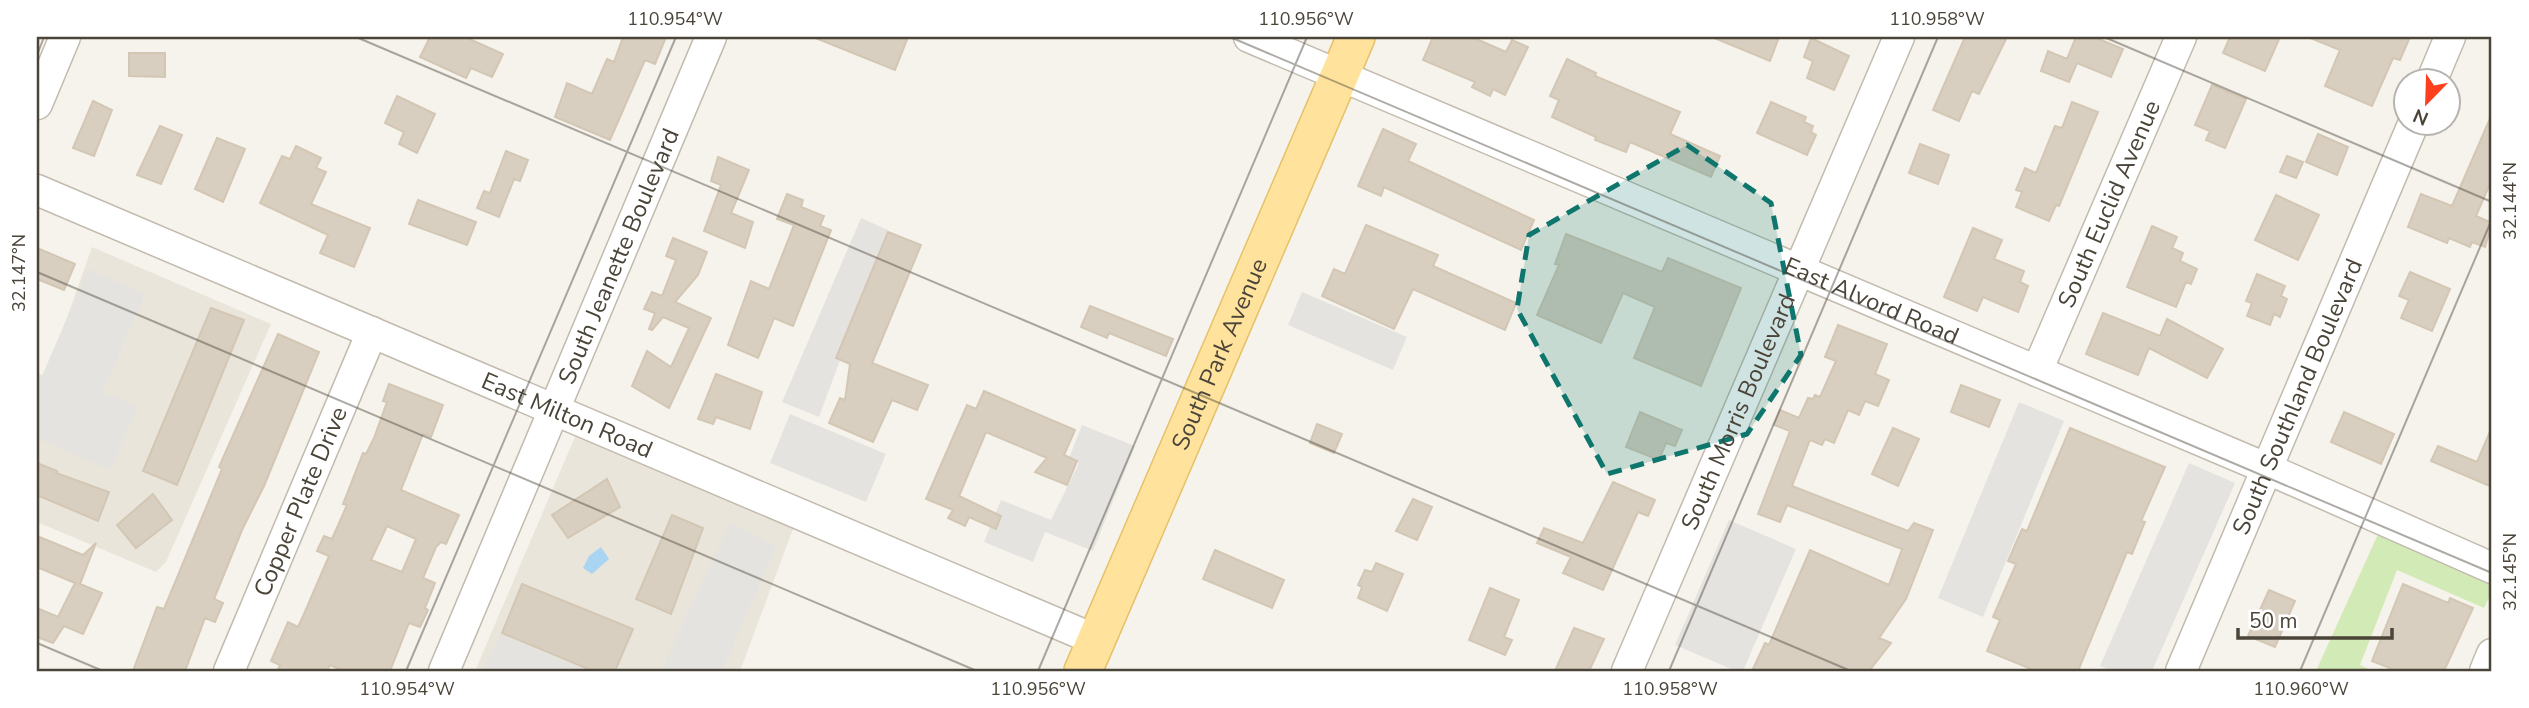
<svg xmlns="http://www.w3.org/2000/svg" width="2529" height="708" font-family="'Nunito Sans',sans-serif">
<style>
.residential{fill:#eae5da}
.green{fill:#d2eab5}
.parking{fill:#e5e3e0}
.water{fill:#a9d4f2}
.building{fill:#d8cfc1;stroke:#d3c7b4;stroke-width:2;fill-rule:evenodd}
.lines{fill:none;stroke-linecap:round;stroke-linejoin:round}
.minor-casing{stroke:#c2bbae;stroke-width:33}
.major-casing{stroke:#e6c16a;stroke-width:40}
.minor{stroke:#fff;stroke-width:30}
.major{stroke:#ffe39c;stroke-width:37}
.marked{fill:#0f766e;fill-opacity:0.2;stroke:#0f766e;stroke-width:5;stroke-dasharray:14 9;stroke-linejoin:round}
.ticks{fill:none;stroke:#4b4439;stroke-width:2;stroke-opacity:0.45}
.labels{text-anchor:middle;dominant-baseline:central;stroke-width:5;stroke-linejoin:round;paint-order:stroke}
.street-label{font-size:24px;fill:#4b4439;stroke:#fff}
.neatline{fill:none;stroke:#4b4439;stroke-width:2.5}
.ticks-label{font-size:18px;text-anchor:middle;fill:#4b4439}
</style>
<rect width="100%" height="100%" fill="#f6f3ec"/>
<path class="residential" d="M92,247L271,324L166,562L156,572L37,522V373L46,377Z
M580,425L796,521L740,671H475Z"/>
<path class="green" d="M2379,532L2492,578V592L2484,608L2397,570L2360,665L2373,671H2316Z"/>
<path class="parking" d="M861,218L888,230L819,417L782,402Z
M88,269L145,294L103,392L138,407L110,470L37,438V375L42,376Z
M1302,292L1407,337L1393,370L1288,325Z
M2019,402L2064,421L1983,617L1938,598Z
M790,414L886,454L866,502L770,463Z
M1082,425L1135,446L1093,551L1045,532L1033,562L984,542L1001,500L1051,520L1079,463L1069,458Z
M2189,463L2235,483L2152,671H2113L2100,666Z
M1729,520L1796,549L1743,671H1736L1675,645Z
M730,522L776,547L722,671H661Z
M502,633L587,671L483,669Z"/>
<path class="water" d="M601,547L609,559L592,574L583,568L589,556Z"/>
<path class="building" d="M430,37H465L503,54L492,77L471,68L466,78L420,57Z
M623,37H666L655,64L645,60L610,140L555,117L567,83L592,94L607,59L614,62Z
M813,37H908L895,70Z
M1433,37H1472L1506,52L1512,40L1528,47L1505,95L1493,89L1490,96L1472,87L1475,82L1423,60Z
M1712,37H1779L1770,61Z
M1965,37H2007L1979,94L1972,91L1959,121L1933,110Z
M2076,37H2094L2123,49L2111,77L2077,63L2069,82L2041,71L2048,51L2067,59Z
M2230,37H2280L2265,71L2223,53Z
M2308,37H2410L2400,60L2393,58L2372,106L2325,86L2340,50Z
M1811,38L1849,56L1834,90L1807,78L1813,61L1804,57Z
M129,53H165V77L129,76Z
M1567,59L1596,73L1595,76L1680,112L1670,134L1720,156L1711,177L1630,142L1626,152L1595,140L1596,137L1552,117L1559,100L1550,96Z
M2212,85L2246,99L2225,148L2206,140L2210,131L2195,125Z
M397,96L435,114L417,153L399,144L404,132L385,123Z
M93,101L112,110L94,156L73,148Z
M1771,102L1806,117L1804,122L1813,126L1811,132L1816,135L1807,155L1757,133Z
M2072,102L2098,112L2059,206L2056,205L2049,221L2016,207L2022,192L2016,190L2025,168L2036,173L2055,126L2062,128Z
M2492,114V179L2476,216L2492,223L2485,247L2472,242L2470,247L2449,238L2447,243L2408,227L2421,194L2452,206Z
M160,126L182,135L161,184L137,175Z
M1383,129L1416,144L1408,161L1534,220L1521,250L1384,187L1381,196L1358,186Z
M2318,134L2348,147L2337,175L2306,162Z
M217,138L245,149L223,202L195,189Z
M1920,144L1949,155L1938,184L1909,173Z
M296,146L321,158L316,168L326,172L311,204L370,228L354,267L320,253L328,235L260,203L282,156L290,159Z
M506,151L528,160L520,181L514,179L499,217L477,208L484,191L490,193Z
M2287,156L2303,162L2296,178L2280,172Z
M718,157L749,170L731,213L753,222L745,248L704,231L721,185L711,181Z
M787,194L803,200L801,207L824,216L820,226L831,230L793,326L774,318L758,358L728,345L751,281L769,289L794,225L777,219Z
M2276,195L2319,215L2298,260L2255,240Z
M418,200L476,222L467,245L409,224Z
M1366,225L1438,255L1433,266L1516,303L1505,330L1413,289L1394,329L1322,296L1334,269L1345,274Z
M2152,226L2177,237L2172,248L2183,253L2180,261L2197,269L2191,284L2186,282L2176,307L2127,287Z
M1973,228L2002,240L1994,259L2024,271L2020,282L2028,286L2018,312L1983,297L1977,311L1944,297Z
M888,232L921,245L872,363L928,385L917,410L892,400L873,442L829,423L840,398L845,400L850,364L836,358Z
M1566,234L1662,272L1668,258L1741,288L1701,386L1634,358L1655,307L1623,293L1601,343L1537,315L1559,265L1555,264Z
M673,238L707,252L698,275L675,302L711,318L669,408L632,386L647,351L671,367L689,328L663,317L652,330L649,329L655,313L644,309L652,292L662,296L676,260L666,256Z
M37,248L75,264L64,290L37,279Z
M2410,272L2450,289L2432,331L2401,318L2409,300L2399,296Z
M2257,274L2285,286L2281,296L2287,299L2280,317L2274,314L2270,325L2247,316L2252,303L2246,301Z
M1090,306L1173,339L1166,356L1109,333L1107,338L1081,327Z
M211,308L244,320L177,485L143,471Z
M2103,313L2160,336L2167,319L2223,349L2207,378L2149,348L2138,375L2086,354Z
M1838,325L1887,344L1875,374L1889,380L1878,406L1865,401L1859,415L1848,410L1834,443L1825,439L1822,445L1810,440L1792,486L1908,531L1914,523L1933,530L1906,599L1879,638L1891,643L1869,671H1752L1765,643L1769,645L1810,550L1889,585L1902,549L1787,505L1780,522L1758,514L1790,431L1774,425L1780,410L1799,418L1808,398L1813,399L1815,395L1820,397L1836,361L1825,357Z
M278,334L319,352L264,486L242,530L214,599L223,603L215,622L205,618L185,671H133L157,607L164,609L222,469L219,467Z
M716,374L762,392L750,429L716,417L713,424L698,419Z
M389,384L443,405L431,437L423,434L401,490L459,515L446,544L441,542L436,547L423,578L435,583L425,608L428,610L420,627L409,623L390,671H344L330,665L327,671H277L280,665L271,661L288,622L298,627L304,614L329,556L317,551L324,536L332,539L347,505L343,504L363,453L366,454L374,438L387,402L383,401ZM387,526L416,539L402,572L371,560Z
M1961,385L2000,400L1989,427L1951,412Z
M984,391L1075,430L1064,455L1077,461L1067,485L1035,472L1047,458L986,432L959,496L1001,516L996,529L969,517L965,526L948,518L953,510L926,499L967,405L976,409Z
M1640,412L1682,430L1675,446L1666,443L1659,460L1626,447Z
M2344,412L2394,434L2381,464L2331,442Z
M1317,424L1342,434L1334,453L1310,443Z
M2492,427V487L2431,461L2438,446L2477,462Z
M1893,428L1919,439L1898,486L1872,474Z
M2070,428L2165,467L2141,521L2145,522L2132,554L2127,552L2078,671H2036L1987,651L2000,620L1993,617L2016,564L2008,561L2022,529L2027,531Z
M37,463L57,471L56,473L109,492L98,521L37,495Z
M607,479L620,507L568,538L552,515Z
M1613,482L1655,500L1648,516L1638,512L1603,590L1563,573L1571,557L1537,543L1544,528L1583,543Z
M153,494L172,520L136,548L117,525Z
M1413,499L1432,507L1417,540L1396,531Z
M672,515L703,528L671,614L636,599Z
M37,536L83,555L96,543L80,584L102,593L83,634L64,626L53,643L37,637V608L58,617L75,583L37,567Z
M1215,550L1284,580L1272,608L1203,579Z
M1376,563L1403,574L1387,611L1358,598L1362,587L1358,585L1365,570L1372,572Z
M522,584L633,629L615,671H593L502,633Z
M2403,584L2448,603L2450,598L2473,608L2444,671H2397L2372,661Z
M1490,588L1519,600L1504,637L1512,640L1505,655L1469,640Z
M2269,590L2295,601L2275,647L2248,636Z
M1574,628L1604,639L1589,671H1555Z"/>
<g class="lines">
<g class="minor-casing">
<g id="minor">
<path id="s1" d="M1249,37L2268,469L2492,568"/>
<path d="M2432,80L2450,37"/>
<path d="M37,104L65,37"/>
<path id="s2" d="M37,190L1096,640"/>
<path id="s3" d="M2037,371L2181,37"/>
<path id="s4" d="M229,671L372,332"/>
<path id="s5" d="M444,671L711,37"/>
<path id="s6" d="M1627,671L1899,37"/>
<path id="s7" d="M2181,671L2414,122"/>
<path d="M2485,671L2492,654"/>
</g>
</g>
<g class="major-casing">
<g id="major">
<path id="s8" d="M1083,671L1356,37"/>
</g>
</g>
<use href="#minor" class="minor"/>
<use href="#major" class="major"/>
</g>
<path class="marked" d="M1687,145L1771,203L1801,355L1747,434L1607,474L1517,309L1529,235Z"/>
<path class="ticks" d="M356,37L1851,671M1230,37L2492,573M2104,37L2492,202M37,55L44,37M37,272L977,671M37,643L103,671M406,671L676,37M1038,671L1307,37M1669,671L1938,37M2300,671L2492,219"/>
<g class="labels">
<g class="street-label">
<text stroke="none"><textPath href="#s3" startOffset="182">South Euclid Avenue</textPath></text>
<text stroke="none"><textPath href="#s5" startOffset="450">South Jeanette Boulevard</textPath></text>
<text stroke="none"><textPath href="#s1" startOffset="676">East Alvord Road</textPath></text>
<text stroke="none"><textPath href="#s8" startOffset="345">South Park Avenue</textPath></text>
<text stroke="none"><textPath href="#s7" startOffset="298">South Southland Boulevard</textPath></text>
<text stroke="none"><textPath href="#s6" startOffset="282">South Morris Boulevard</textPath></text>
<text stroke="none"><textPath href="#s2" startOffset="576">East Milton Road</textPath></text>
<text stroke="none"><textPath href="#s4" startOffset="184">Copper Plate Drive</textPath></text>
</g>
</g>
<rect width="2529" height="708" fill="none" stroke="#ffffff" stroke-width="77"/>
<g transform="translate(2427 102) rotate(203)"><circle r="33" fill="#ffffff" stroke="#b7b4b0" stroke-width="2"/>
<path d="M0-5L12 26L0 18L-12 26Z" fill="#fc3f1d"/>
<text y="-10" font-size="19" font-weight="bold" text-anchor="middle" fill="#4b4439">N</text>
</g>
<path d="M2238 628v10h154v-10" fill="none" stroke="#4b4439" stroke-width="3.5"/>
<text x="2249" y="628" font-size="21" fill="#4b4439" stroke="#ffffff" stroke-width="5" paint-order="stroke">50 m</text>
<rect x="38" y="38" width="2452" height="632" class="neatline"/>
<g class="ticks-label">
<text x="675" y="25">110.954°W</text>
<text x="1306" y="25">110.956°W</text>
<text x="1937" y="25">110.958°W</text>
<text transform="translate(2510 201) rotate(-90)" y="6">32.144°N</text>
<text transform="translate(19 273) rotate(-90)" y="6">32.147°N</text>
<text transform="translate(2510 572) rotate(-90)" y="6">32.145°N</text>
<text x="407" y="695">110.954°W</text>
<text x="1038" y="695">110.956°W</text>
<text x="1670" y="695">110.958°W</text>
<text x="2301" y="695">110.960°W</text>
</g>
</svg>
